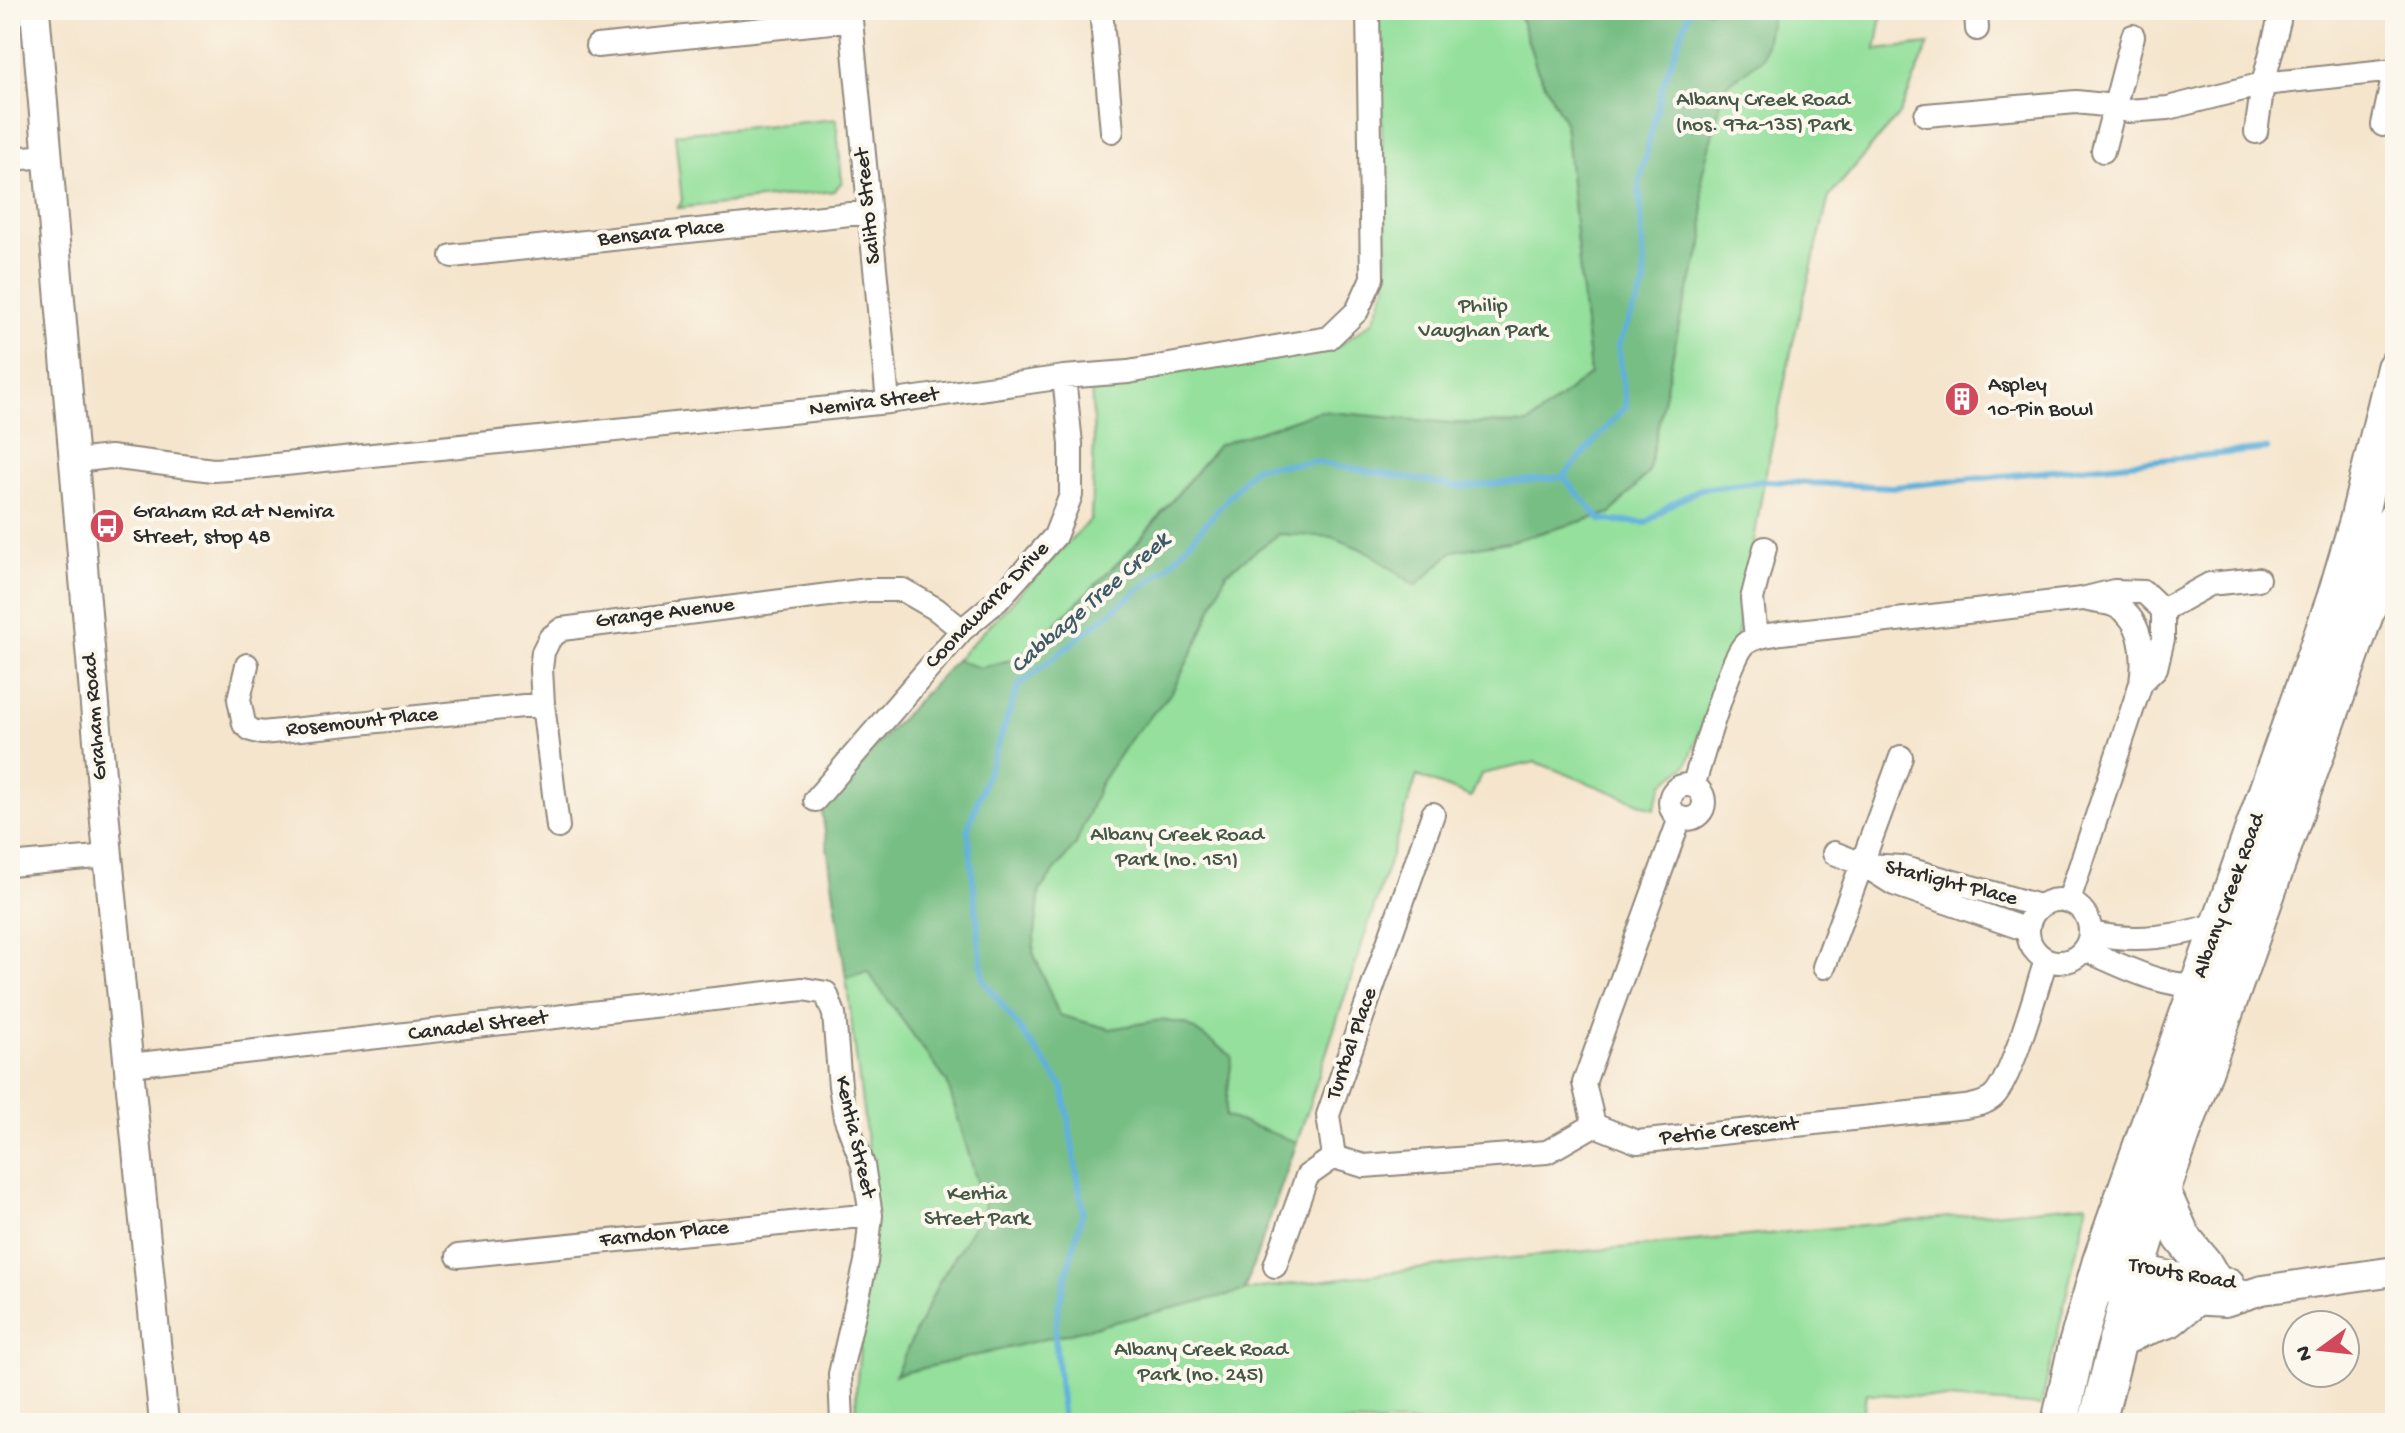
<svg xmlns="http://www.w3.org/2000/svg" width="2405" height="1433" font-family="'Gochi Hand',sans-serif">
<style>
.green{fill:#94e09c;stroke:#608664;stroke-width:2}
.forest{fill:#77be84;stroke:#517458;stroke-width:2}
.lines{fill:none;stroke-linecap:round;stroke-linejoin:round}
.stream{stroke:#60b1da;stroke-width:6}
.minor-casing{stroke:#90887c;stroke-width:26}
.tertiary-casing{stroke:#90887c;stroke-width:32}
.primary-casing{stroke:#90887c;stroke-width:40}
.minor{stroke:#fff;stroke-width:22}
.tertiary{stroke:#fff;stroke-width:28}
.primary{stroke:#fff;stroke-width:36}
.labels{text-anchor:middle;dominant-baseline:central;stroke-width:8;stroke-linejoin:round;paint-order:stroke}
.park-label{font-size:22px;fill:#455847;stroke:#fbf7ec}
.street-label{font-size:22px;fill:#2b2b2b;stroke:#fbf7ec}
.poi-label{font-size:22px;fill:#2b2b2b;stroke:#fbf7ec;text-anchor:start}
.water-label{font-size:24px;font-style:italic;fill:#3e5a68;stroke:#fbf7ec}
</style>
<rect width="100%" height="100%" fill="#fbf7ec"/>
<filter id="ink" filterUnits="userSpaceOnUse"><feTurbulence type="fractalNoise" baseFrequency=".0125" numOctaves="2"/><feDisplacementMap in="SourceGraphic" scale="16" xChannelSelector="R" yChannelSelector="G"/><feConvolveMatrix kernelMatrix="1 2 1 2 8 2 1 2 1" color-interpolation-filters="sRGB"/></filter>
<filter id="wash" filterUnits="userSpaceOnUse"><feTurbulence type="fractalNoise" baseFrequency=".006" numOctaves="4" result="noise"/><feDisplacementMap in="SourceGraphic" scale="32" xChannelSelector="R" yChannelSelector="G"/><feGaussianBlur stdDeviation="1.8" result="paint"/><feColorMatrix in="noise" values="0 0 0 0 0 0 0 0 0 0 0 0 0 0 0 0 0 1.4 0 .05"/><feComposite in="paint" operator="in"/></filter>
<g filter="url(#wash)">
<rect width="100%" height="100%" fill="#f5e5cd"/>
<path class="green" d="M1378,10H1518L1537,69L1565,122L1590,374L1528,424L1451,423L1218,445L1132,549L1022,657L980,668L956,660L1091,519L1094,440L1091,385L1340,345L1373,321L1387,283Z
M1690,10H1883L1876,50L1929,44L1900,113L1829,197L1794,338L1764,481L1739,630L1687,765L1663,784L1654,809L1536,762L1481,774L1471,797L1417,776L1297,1142L1244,1290L1491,1260L2087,1204L2041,1406L1866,1393L1862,1423H857L856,1390L874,1196L846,978L866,971L1255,467L1562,477Z
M836,119L842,182L834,191L678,208L682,201L675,134Z"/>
<path class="forest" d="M1518,10H1773L1763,58L1725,86L1702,175L1704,239L1681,316L1648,473L1611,513L1508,542L1453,551L1416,586L1370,553L1333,537L1279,534L1226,573L1200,637L1172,692L1130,739L1100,784L1076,844L1040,890L1033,952L1059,1015L1110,1029L1161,1020L1186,1024L1232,1056L1225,1116L1297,1142L1244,1291L895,1375L939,1282L985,1208L947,1082L867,971L846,978L821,804L956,660L980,668L1022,657L1132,549L1218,445L1319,411L1451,423L1528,424L1590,374L1565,122L1537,69Z"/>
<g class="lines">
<path class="stream" d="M1563,477L1601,520L1646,523L1668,506L1700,489L1764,481L1894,487L2267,449
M1063,1423L1055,1336L1058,1308L1083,1210L1063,1087L983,979L968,828L1019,685L1168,567L1255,467L1315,462L1460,487L1563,477L1626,406L1618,346L1645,284L1639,185L1663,84L1690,10"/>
</g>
</g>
<g filter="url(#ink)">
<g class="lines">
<g class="minor-casing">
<path id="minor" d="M850,10L888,402
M1101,10L1112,131
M1976,10L1977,29
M597,46L851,20
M1926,115L2076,102L2114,106L2128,111L2168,108L2263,84L2394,70
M2383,125L2395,68
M2256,132L2263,84L2279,21
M2103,151L2133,36
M10,159L49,156
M452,256L869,212
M75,461L110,457L213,470L246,468L888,402L1064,377L1128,372L1329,338L1357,311L1372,278L1368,10
M2163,610L2210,584L2258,579
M1756,638L1752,599L1765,548
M247,665L239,699L244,724L251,730L262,733L543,704
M1670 802a17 17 0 1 1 34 0a17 17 0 1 1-34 0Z
M1693,786C1702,760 1729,659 1745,644C1754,636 1770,635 1781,633L2082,599L2114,591L2144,592L2163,610V639L2156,668L2141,683
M815,800L962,630L998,600L1055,536L1071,495V444L1064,377
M1433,814L1328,1115L1334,1157L1364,1166L1547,1152L1594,1125
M1680,818L1584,1083L1594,1125L1637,1142L1965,1107C1975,1105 1986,1104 1994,1096C2013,1076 2036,990 2046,960
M558,827L543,704L541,669L543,652L550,638L562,629L868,590H903L936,609L962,630
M1834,853L1862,864L1894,884L2027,930
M10,865L108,856
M1867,865L1901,867L2039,906
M2028 931a31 31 0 1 1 62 0a31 31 0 1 1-62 0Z
M2069,900L2141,683C2145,655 2143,617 2113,605C2105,602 2095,602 2088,600
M2091,933C2136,943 2177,937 2220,923
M2085,950C2119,964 2171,993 2207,983
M1824,967L1901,757
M130,1065L803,989L826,993L834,1014L840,1086L845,1117L863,1165L871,1215L866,1262L840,1374L842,1423
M458,1256L871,1215
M1275,1266L1307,1176L1334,1157"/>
</g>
<g class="tertiary-casing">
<path id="tertiary" d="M35,10L108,856L164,1423
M2117,1264L2180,1278L2230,1283
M2112,1289L2172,1299L2225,1302L2262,1290L2395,1271"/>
</g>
<g class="primary-casing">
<path id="primary" d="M2162,1192L2182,1237L2203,1263L2214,1282
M2117,1340L2139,1329L2169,1319L2191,1301
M2060,1423L2077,1345L2101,1261L2335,599L2358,521L2395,368
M2097,1423L2130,1292L2153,1216L2366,611L2395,520"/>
</g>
<use href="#minor" class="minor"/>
<use href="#tertiary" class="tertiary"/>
<use href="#primary" class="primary"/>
</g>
</g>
<defs>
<g id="building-disc" transform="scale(1.8)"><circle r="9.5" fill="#d1495b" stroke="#fbf7ec"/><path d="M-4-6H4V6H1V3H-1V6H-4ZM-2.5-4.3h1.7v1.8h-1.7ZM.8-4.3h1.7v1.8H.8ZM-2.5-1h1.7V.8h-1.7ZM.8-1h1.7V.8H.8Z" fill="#fff"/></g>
<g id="bus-disc" transform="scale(1.8)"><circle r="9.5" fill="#d1495b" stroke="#fbf7ec"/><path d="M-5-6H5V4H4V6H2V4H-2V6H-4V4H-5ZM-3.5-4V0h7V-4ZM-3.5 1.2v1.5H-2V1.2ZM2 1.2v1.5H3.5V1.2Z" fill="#fff"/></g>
</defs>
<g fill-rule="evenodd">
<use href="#building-disc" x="1962" y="399"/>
<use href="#bus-disc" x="107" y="526"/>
</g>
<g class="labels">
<g class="park-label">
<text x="1763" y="101">Albany Creek Road<tspan x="1763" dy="25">(nos. 97a-135) Park</tspan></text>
<text x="1483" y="307">Philip<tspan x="1483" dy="25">Vaughan Park</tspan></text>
<text x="1177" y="836">Albany Creek Road<tspan x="1177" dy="25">Park (no. 151)</tspan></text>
<text x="977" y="1195">Kentia<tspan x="977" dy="25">Street Park</tspan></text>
<text x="1201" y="1351">Albany Creek Road<tspan x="1201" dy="25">Park (no. 245)</tspan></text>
</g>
<g class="street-label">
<text transform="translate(869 206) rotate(-96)">Salito Street</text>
<text transform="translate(661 234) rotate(-6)">Bensara Place</text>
<text transform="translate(874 403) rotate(-7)">Nemira Street</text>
<text transform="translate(988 606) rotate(-46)">Coonawarra Drive</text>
<text transform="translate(665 614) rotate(-7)">Grange Avenue</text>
<text transform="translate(96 717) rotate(-95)">Graham Road</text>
<text transform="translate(362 723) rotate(-6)">Rosemount Place</text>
<text transform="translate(1951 884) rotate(14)">Starlight Place</text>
<text transform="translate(2230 896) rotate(-70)">Albany Creek Road</text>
<text transform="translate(478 1027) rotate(-7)">Canadel Street</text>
<text transform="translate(1353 1044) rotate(-71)">Turrbal Place</text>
<text transform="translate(1729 1132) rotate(-6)">Petrie Crescent</text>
<text transform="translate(854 1137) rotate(77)">Kentia Street</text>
<text transform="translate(664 1235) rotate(-6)">Farndon Place</text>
<text transform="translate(2182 1275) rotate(10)">Trouts Road</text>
</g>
<g class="poi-label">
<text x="1988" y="386">Aspley<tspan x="1988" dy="25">10-Pin Bowl</tspan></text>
<text x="133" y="513">Graham Rd at Nemira<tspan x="133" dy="25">Street, stop 48</tspan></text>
</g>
<g class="water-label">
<text transform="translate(1091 604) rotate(-41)">Cabbage Tree Creek</text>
</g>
</g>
<rect width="2405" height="1433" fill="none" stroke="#fbf7ec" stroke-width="40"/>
<g transform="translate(2321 1349) rotate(255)"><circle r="38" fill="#fbf7ec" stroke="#a8a59f" stroke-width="2"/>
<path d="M0-6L14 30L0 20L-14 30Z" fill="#d1495b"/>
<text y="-12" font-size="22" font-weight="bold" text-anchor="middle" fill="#2b2b2b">N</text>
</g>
</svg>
